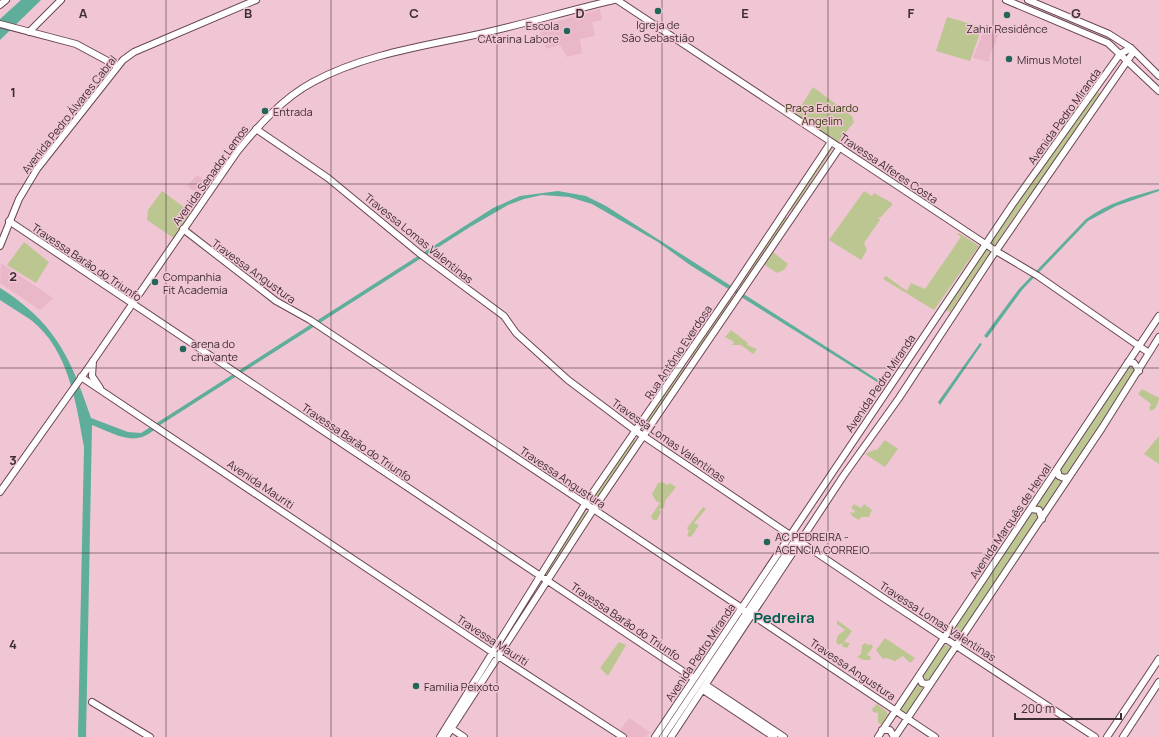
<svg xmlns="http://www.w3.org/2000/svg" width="1159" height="737" font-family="Manrope,sans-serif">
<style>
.built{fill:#e9b7c8}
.green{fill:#bcc690}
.water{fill:#5eae9b}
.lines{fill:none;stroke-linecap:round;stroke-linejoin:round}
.secondary-casing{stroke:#694652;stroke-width:8}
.primary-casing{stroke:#694652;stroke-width:8}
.secondary{stroke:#fff;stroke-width:6}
.primary{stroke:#fff;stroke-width:6}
.grid{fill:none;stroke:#3d2c32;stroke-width:1;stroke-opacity:0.55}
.poi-dot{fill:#216658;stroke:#f1c6d4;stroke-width:1.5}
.labels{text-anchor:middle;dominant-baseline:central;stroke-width:3;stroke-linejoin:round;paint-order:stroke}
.poi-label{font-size:11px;fill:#3d2c32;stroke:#f1c6d4;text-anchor:start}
.park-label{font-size:11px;fill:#2f3504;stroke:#f1c6d4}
.street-label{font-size:11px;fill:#3d2c32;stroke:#f1c6d4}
.district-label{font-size:15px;font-weight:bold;fill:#005d4e;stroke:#f1c6d4}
.grid-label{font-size:13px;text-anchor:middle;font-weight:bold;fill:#3d2c32;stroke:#f1c6d4;stroke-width:3;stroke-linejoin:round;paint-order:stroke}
</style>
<rect width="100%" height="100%" fill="#f1c6d4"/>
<path class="built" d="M600,9L602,20L592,22L595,36L580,39L582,53L567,57L560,45L546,49L538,27Z
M984,30L999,34L989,58L990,62L973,58Z
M197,175L206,181L198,194L187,186Z
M1,263L53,298L40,310L0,283Z
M629,718L650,732L646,737H629L619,731Z"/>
<path class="green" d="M947,17L982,27L970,61L936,51Z
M813,87L852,116L854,122L838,143L795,116Z
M1097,92L1101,93L1100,100L1018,211L950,312L944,309L1094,94Z
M830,146L833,148L792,211L788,208Z
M162,191L195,215L175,239L147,220L148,210Z
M864,191L872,196L874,193L892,203V205L880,218L877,217L880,220L864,243L867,250L861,260L829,240Z
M783,215L788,219L742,288L737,285Z
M959,233L979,246L934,310L883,279L886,276L907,291L911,283L925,289L961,237L957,234Z
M24,242L49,262L36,283L7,265Z
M773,252L788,264L784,270L777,273L765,265H761Z
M730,295L735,298L693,359L689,356Z
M731,330L748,343L747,345L757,349L753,354L741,345H732L734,342L725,337Z
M1129,364L1137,368L1068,476L1062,477L1059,469Z
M682,367L686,368L644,430L640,428Z
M1142,389L1157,397H1159C1159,402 1156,409 1151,411L1149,408L1151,404L1138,394Z
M1159,436V464L1144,454Z
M633,438L637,442L596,501L593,498Z
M885,440L898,449L885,467L865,454L874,450H877Z
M1056,473L1065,480L1042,513L1032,508Z
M662,482L668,485L670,483L676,487L665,501L664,508L659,509L661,512L657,520H653L651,516L660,503L656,501L652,494L658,483Z
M854,504L861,508L864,504L872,510L869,517H861L859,520L852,516L850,512L854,513L855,511L851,508Z
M703,507L706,509L694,523L699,525L691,537L687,536L689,531L687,528Z
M1034,510L1040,515L957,640L948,634L1031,511Z
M584,511L586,513L549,578L541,574Z
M837,620L852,631L844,642L850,643L847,648L842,646L843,643L839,645L836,642L838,635L845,630L837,624Z
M885,638L915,658L910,663L903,656L895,661L887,658L883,659L876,650Z
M619,642L626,645L608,676L600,668Z
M866,643L868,645L871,644L873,647L867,655L871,657L870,660H863L857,657L861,654L862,645Z
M942,643L951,648L929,680L925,681L921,677Z
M917,681L924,686L906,714L899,709Z
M877,704L887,712L888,715L881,725L878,722V713L873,712L872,709Z"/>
<path class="water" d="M21,0H41L0,40V19Z
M1159,189V191L1116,206L1088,221L1022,290L987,338L984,336L1019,289L1086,219C1108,203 1133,196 1159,189Z
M558,191L586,196L606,206L886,385L885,387L690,265L658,242L592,204L569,197L542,195L524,199L508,205L470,227L157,427C136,449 116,434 92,425L86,737H78L84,447C76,403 69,350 31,320C21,313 10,307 0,300V288C7,292 14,297 20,302C61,333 75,371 91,418L128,432L141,433L493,208L520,196Z
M980,343L982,344L940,405L938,402Z"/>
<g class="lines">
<g class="secondary-casing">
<path id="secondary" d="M617,0L996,251L1038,276L1149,353
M1006,0L1108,43L1159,91
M1028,0L1109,34L1131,48L1159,76
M0,5L6,0
M0,24L76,44L117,66
M29,32L61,0
M256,129L328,178L419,253L504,316L516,333L568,380L636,431L885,599L1095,737
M9,221L693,678
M183,229L276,301L310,320L935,737
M93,361L92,376L100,388
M1128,362L1134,363L1139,371
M81,377L492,652L623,737
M1057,470L1059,476L1064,478L1069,477
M1031,509L1039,510L1042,519
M919,676L922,683L926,684L931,683
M706,685L784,737
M703,690L774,737
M92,702L150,737
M449,727L464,737
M882,730H890L894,737
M440,737L585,504L735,286L831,142
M446,737L593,510L840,147
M655,737L1012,205L1120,54L1131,48
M663,737L796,539
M671,737L844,475L899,398L991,258L1132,54V50
M878,737L1159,316
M895,737L1102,428L1159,337
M1107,737L1159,659
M1123,737L1159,682"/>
</g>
<g class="primary-casing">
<path id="primary" d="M0,246L19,199L37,169L123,60L134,52L256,0
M0,492L93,361L237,152C258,126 283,98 313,82C361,56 417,47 470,36C518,26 566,11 614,0"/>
</g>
<use href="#secondary" class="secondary"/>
<use href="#primary" class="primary"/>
</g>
<path class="grid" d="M166,0V737M331,0V737M497,0V737M662,0V737M828,0V737M993,0V737M0,184H1159M0,368H1159M0,553H1159"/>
<g class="poi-dot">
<circle cx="658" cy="11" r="4"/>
<circle cx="1007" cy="15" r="4"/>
<circle cx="567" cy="31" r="4"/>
<circle cx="1009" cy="59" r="4"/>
<circle cx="265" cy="111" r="4"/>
<circle cx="155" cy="282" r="4"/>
<circle cx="183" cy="349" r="4"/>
<circle cx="767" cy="542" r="4"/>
<circle cx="416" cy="686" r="4"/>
</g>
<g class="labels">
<g class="poi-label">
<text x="658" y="24" text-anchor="middle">Igreja de<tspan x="658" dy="13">São Sebastião</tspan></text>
<text x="559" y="25" text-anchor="end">Escola<tspan x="559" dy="13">CAtarina Labore</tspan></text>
<text x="1007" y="28" text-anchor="middle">Zahir Residênce</text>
<text x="1017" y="59">Mimus Motel</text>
<text x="273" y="111">Entrada</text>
<text x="163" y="276">Companhia<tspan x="163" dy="13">Fit Academia</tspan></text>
<text x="191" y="343">arena do<tspan x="191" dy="13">chavante</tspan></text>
<text x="775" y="536">AC PEDREIRA -<tspan x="775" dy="13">AGENCIA CORREIO</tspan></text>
<text x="424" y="686">Familia Peixoto</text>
</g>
<g class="park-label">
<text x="822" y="107">Praça Eduardo<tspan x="822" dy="13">Angelim</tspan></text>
</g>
<g class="street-label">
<text transform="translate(69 114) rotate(-52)">Avenida Pedro Álvares Cabral</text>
<text transform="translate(1064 116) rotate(-54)">Avenida Pedro Miranda</text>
<text transform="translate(889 168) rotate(34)">Travessa Alferes Costa</text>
<text transform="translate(210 175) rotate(-54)">Avenida Senador Lemos</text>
<text transform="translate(419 238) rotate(39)">Travessa Lomas Valentinas</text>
<text transform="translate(87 262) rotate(34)">Travessa Barão do Triunfo</text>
<text transform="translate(254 271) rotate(36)">Travessa Angustura</text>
<text transform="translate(678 352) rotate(-56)">Rua Antônio Everdosa</text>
<text transform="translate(880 383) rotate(-56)">Avenida Pedro Miranda</text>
<text transform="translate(669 440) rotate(35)">Travessa Lomas Valentinas</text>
<text transform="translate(357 442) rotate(34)">Travessa Barão do Triunfo</text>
<text transform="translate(563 477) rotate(34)">Travessa Angustura</text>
<text transform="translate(261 484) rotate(34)">Avenida Mauriti</text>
<text transform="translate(1010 521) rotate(-56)">Avenida Marquês de Herval</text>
<text transform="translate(626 621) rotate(34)">Travessa Barão do Triunfo</text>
<text transform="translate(938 621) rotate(33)">Travessa Lomas Valentinas</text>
<text transform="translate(493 640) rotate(33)">Travessa Mauriti</text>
<text transform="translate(700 652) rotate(-56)">Avenida Pedro Miranda</text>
<text transform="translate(853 669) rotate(34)">Travessa Angustura</text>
</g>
<g class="district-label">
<text x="784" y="617">Pedreira</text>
</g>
</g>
<g class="grid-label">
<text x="83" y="18">A</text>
<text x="248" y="18">B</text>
<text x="414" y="18">C</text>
<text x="580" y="18">D</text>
<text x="745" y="18">E</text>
<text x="911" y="18">F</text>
<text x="1076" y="18">G</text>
<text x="13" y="97">1</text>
<text x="13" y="281">2</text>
<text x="13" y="465">3</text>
<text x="13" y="649">4</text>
</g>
<path d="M1015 713v6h106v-6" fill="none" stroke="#3d2c32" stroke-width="2"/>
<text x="1021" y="713" font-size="12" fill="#3d2c32" stroke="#f1c6d4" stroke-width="3" paint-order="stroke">200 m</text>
</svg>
